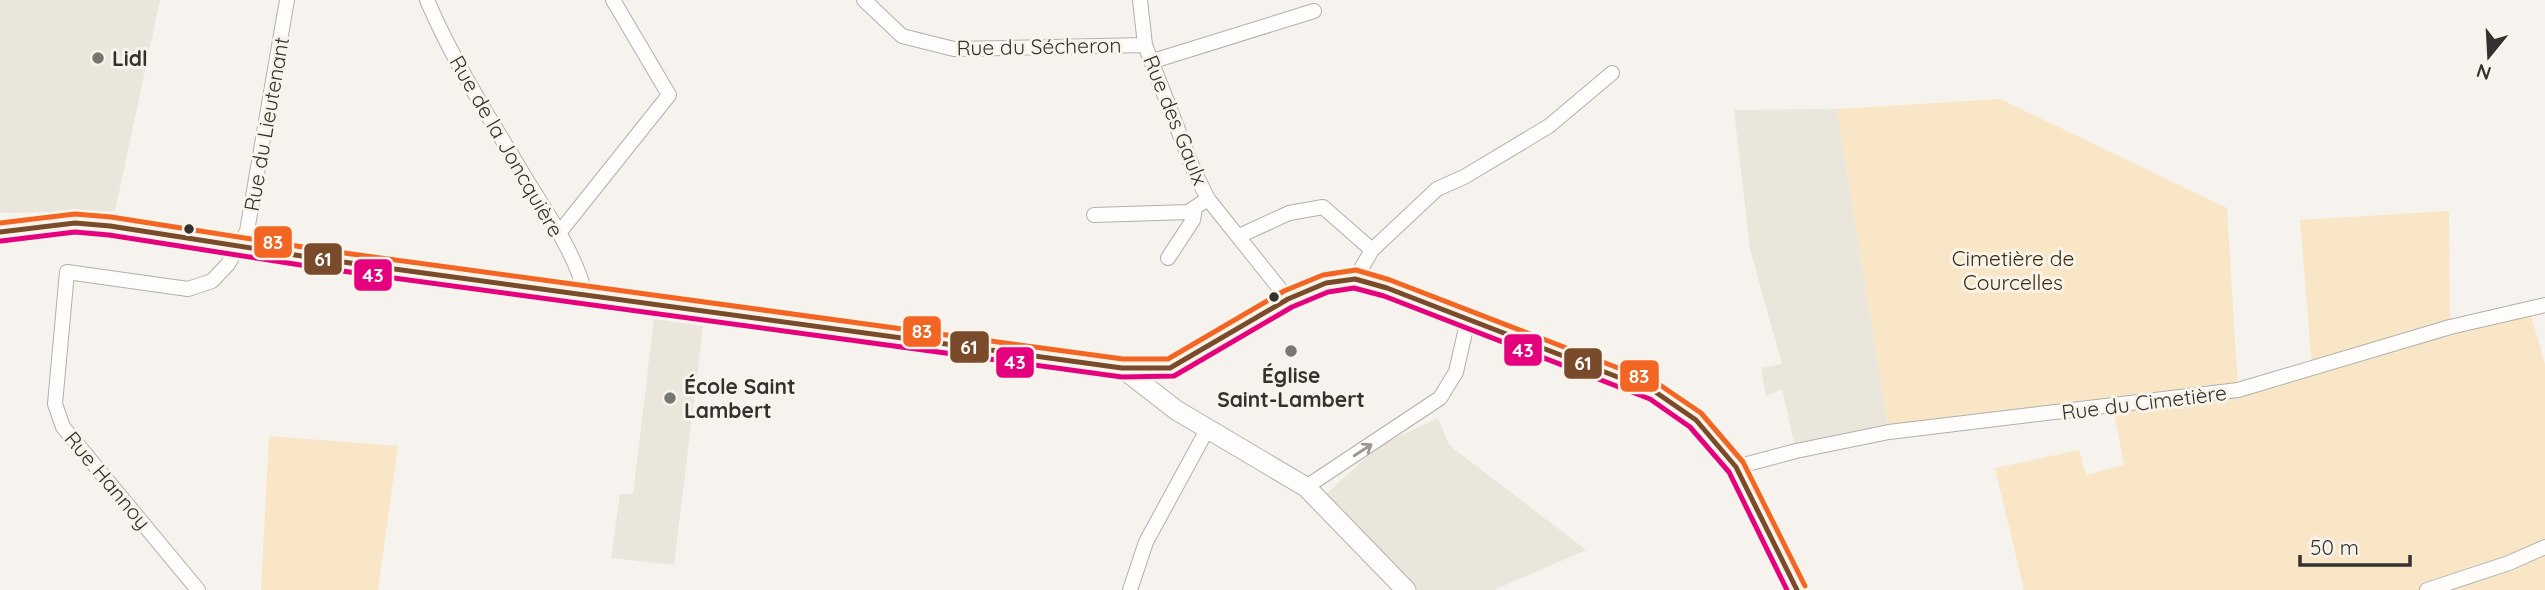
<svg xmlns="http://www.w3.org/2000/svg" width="2545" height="590" font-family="Quicksand,sans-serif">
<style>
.built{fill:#ebe6db}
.green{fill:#f8e6c6}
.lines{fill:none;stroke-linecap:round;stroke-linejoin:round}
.street-casing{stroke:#b2b0ac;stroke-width:16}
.secondary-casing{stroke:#b2b0ac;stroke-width:21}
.street{stroke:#fefdfc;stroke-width:14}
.secondary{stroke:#fefdfc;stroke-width:19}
.bus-1-casing{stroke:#f9f4eb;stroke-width:10}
.bus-2-casing{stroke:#f9f4eb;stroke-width:10}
.bus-3-casing{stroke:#f9f4eb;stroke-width:10}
.bus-1{stroke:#7a4b2a;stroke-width:5}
.bus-2{stroke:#e5007d;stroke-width:5}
.bus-3{stroke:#f26522;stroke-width:5}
.oneway{stroke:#999895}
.poi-dot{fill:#787671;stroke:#f9f4eb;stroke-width:2.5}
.bus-dot{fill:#34322e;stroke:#f9f4eb;stroke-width:2.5}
.labels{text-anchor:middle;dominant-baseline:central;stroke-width:6;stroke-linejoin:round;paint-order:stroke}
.street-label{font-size:21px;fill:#34322e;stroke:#f9f4eb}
.poi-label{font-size:21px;font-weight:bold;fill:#34322e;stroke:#f9f4eb;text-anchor:start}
.park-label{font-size:21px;fill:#3c2b08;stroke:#f9f4eb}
.line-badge{stroke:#f9f4eb;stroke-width:2.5}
.badge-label{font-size:19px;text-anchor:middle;font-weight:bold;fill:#fff}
</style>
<rect width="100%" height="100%" fill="#f6f3ee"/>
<path class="built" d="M0,0H160L115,211L0,213Z
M1837,109L1889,432L1796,451L1782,389L1766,396L1761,368L1782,364L1750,249L1734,110Z
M654,319L703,326L674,565L611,558L620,494H633Z
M1438,418L1449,445L1586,550L1494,590H1415L1325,495L1379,446Z"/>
<path class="green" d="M2000,99L2227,208L2238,389L2312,368L2300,220L2449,211L2450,326L2529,308L2545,364V590H2024L1995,468L2079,450L2086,475L2124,465L2113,407L1889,432L1837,109Z
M269,436L398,446L378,590H261Z"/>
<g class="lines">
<g class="street-casing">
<path id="street" d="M427,0C453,61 489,117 523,174C546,212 574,250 585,293
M864,0L902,36L954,49L1145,45
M1140,0L1145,45L1194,171L1208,199L1288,299
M1153,61L1314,11
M1094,215L1188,212L1208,199
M559,233L669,95L613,0
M1239,236L1289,213L1323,207L1372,250
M1168,258L1193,220L1195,208
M1355,279L1372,250L1437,189L1464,177L1549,126L1612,73
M1736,467L1796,451L1889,432L2238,390L2450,327L2545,305
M1306,487L1440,398L1456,372L1468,319
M198,590L63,427L55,404L67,272L188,289L212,281L228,264L247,231L287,0
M1130,590L1146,542L1208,428
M2427,590L2509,563L2545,547"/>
</g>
<g class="secondary-casing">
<path id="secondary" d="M0,232L75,223L110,226L321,259L1122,368H1170L1288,299L1326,283L1355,279L1387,288L1654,391L1696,420L1736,467L1797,590
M1122,368L1176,410L1306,487L1406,590"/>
</g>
<use href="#street" class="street"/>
<use href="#secondary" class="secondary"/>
<g class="bus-1-casing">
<path id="bus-1" d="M0,232L75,223L110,226L321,259L1122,368H1170L1288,299L1326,283L1355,279L1387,288L1654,391L1696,420L1736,467L1797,590"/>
</g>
<g class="bus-2-casing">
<path id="bus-2" d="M1,241L75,232L109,235L320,268L1122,377L1174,376L1292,307L1328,292L1354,288L1384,296L1650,399L1690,427L1729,472L1787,590"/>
</g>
<g class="bus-3-casing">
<path id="bus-3" d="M0,223L75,214L111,217L322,250L1123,359H1168L1284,291L1323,275L1356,270L1390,280L1657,383L1701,413L1743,462L1805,586"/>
</g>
<use href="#bus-1" class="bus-1"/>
<use href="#bus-2" class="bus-2"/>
<use href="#bus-3" class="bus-3"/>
</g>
<defs><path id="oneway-shaft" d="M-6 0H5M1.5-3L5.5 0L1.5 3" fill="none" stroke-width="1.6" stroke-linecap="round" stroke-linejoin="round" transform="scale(1.75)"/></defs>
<use class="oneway" href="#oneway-shaft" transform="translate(1363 450) rotate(-33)"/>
<g class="poi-dot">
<circle cx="98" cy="58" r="7"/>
<circle cx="1291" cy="351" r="7"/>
<circle cx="670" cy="398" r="7"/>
</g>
<g class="bus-dot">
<circle cx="189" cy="229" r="6"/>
<circle cx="1274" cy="297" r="6"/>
</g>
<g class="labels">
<g class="street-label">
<text transform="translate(1039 46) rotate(-1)">Rue du Sécheron</text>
<text transform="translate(1176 120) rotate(68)">Rue des Gaulx</text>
<text transform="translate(266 124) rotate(-80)">Rue du Lieutenant</text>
<text transform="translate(507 146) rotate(60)">Rue de la Joncquière</text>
<text transform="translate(2144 402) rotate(-7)">Rue du Cimetière</text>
<text transform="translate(108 480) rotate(50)">Rue Hannoy</text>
</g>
<g class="poi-label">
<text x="112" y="58">Lidl</text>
<text x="1291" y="375" text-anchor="middle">Église<tspan x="1291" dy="24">Saint-Lambert</tspan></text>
<text x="684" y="386">École Saint<tspan x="684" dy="24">Lambert</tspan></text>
</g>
<g class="park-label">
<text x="2013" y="258">Cimetière de<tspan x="2013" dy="24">Courcelles</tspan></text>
</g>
</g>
<g class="line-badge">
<rect x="253" y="225" width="40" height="34" rx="7" fill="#f26522"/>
<rect x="303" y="242" width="40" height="34" rx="7" fill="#7a4b2a"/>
<rect x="353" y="258" width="40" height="34" rx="7" fill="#e5007d"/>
<rect x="902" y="315" width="40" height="33" rx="7" fill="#f26522"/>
<rect x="949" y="330" width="41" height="34" rx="7" fill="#7a4b2a"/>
<rect x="1503" y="333" width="40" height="34" rx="7" fill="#e5007d"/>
<rect x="995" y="346" width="40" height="33" rx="7" fill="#e5007d"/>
<rect x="1563" y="347" width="40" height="33" rx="7" fill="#7a4b2a"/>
<rect x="1619" y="359" width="41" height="34" rx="7" fill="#f26522"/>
</g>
<g class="badge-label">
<text x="273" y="249">83</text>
<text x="323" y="266">61</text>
<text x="373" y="282">43</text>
<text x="922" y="338">83</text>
<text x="969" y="354">61</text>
<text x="1523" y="357">43</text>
<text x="1015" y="369">43</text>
<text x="1583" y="370">61</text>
<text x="1639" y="383">83</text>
</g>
<g transform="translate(2489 56) rotate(198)" stroke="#f9f4eb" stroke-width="5" paint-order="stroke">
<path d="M0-5L12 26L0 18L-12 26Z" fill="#34322e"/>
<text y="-10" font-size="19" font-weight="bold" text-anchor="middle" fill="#34322e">N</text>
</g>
<path d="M2300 555v10h110v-10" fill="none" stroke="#34322e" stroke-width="3.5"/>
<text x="2310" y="555" font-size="21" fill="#34322e" stroke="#f9f4eb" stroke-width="5" paint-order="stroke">50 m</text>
</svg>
